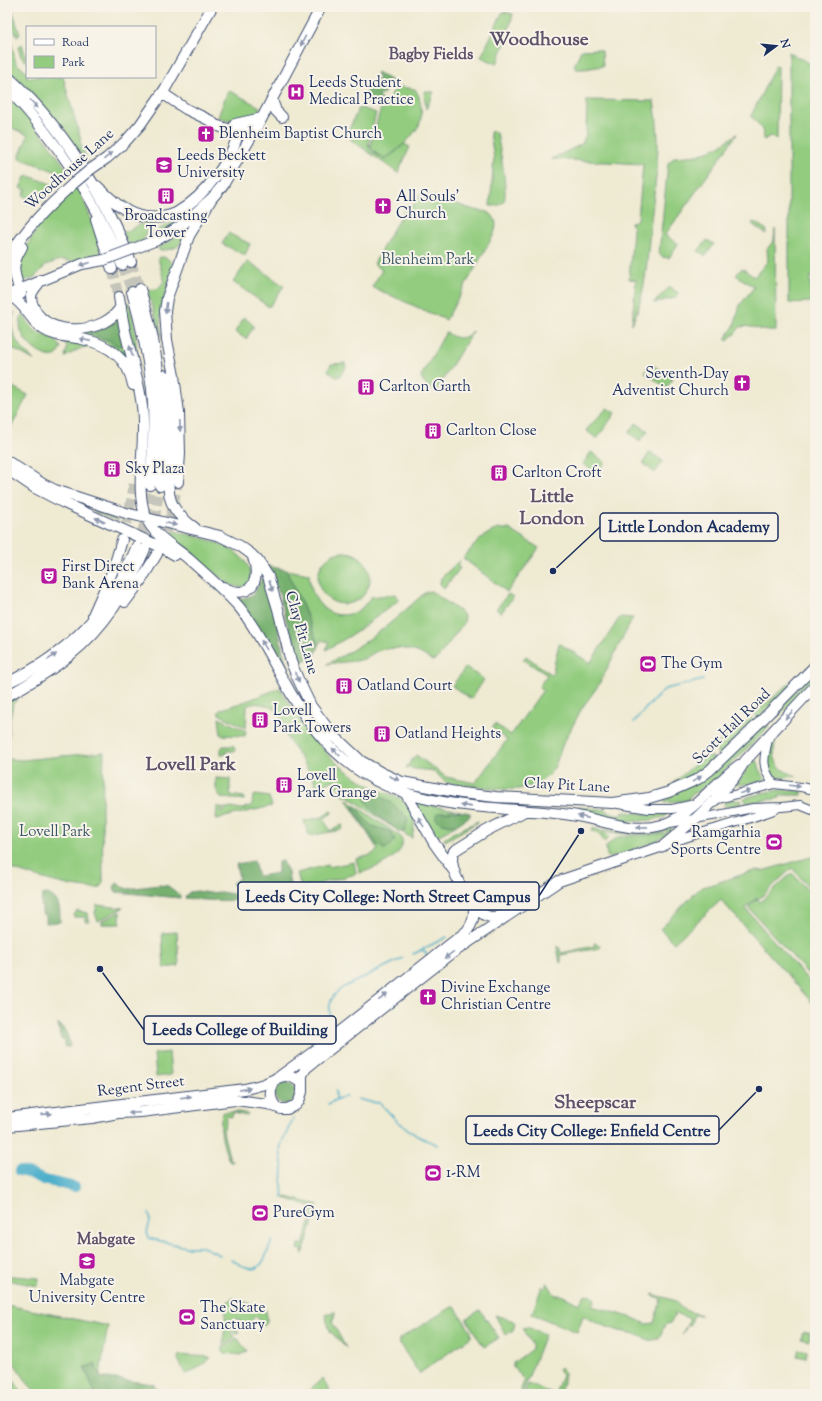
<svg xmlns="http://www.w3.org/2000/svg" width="822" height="1401" font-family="'Sorts Mill Goudy',serif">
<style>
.green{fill:#93cc7f;stroke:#577e6e;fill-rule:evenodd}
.forest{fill:#76b06e;stroke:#487066}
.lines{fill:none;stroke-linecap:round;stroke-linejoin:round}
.stream{stroke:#4baeca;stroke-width:1.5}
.river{stroke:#4baeca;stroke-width:10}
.highway-tunnel{stroke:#c5c5bb;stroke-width:10;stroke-dasharray:10 5;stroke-linecap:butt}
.primary-casing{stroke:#3b4b6f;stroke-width:10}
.highway-casing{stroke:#3b4b6f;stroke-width:12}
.primary{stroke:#fff;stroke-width:8}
.highway{stroke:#fff;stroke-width:10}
.highway-bridge-casing{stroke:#3b4b6f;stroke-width:12;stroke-linecap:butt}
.highway-bridge{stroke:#fff;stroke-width:10}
.oneway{fill:#8d97ae}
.labels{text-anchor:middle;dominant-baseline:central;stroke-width:4;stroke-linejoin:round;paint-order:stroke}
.poi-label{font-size:15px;fill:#1b2f5e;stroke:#f7f3e8;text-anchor:start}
.street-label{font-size:15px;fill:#1b2f5e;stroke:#f7f3e8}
.park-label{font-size:15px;fill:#395666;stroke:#f7f3e8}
.neighbourhood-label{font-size:16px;font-weight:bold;fill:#5c526a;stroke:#f7f3e8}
.district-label{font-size:19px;font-weight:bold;fill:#5c526a;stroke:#f7f3e8}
.leader{fill:none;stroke:#1b2f5e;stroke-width:1.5}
.callout-dot{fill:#1b2f5e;stroke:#f7f3e8;stroke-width:1.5}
.callout{fill:#f7f3e8;stroke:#1b2f5e;stroke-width:1.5}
.callout-label{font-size:16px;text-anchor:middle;font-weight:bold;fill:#1b2f5e}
</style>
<rect width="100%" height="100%" fill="#f7f3e8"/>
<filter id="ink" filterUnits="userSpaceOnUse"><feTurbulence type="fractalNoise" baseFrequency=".025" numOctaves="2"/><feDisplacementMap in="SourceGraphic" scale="8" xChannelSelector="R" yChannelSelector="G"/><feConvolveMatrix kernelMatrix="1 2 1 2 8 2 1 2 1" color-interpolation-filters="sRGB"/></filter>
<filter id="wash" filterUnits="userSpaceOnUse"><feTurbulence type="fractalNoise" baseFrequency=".012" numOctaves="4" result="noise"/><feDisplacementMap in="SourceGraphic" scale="16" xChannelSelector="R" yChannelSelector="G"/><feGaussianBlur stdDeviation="0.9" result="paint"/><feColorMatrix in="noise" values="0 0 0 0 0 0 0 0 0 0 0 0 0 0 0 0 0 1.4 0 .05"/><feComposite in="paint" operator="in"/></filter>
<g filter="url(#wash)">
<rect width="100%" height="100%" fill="#efead2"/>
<path class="green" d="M12,9L20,35L17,36L7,14V10Z
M504,12L513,14L506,40L497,64L481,57L502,13Z
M7,24L16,63L22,68L27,71V77H63L81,140L80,141L82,148H83L88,163C63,130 38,96 7,69Z
M22,44L26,57L25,61L21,57L18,47Z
M598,49L602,51L603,66L584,69H576L574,66L581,50Z
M788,52L815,66V276L810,277L811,302L789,303V58Z
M775,66H778L777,139L770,136L764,140C764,129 758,124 751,116Z
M401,87L415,89C421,97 423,113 420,123C416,133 395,156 384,158L378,155L371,148V143L380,111L393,92L398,88Z
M228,90L260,107L257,116C245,118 229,123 218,117Z
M425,91L434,92L426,109L424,92Z
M7,95C32,118 51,147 70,174L68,176L19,158L28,135L7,126Z
M587,100L654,101C656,114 658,128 658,141C658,170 653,200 650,229C647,261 646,294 632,324L636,280L629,279L633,231V227L630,224L638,219L643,164L551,159L582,144L586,134Z
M361,108L376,113L368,146L370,144V149C375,153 380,159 387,158L404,144L410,147L398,173L350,139L348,132L358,109Z
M493,131L497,134L498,138C500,150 508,191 504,201C501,206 495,206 490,206L494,159L490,132Z
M737,134L665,235L678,244L669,258L662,257L659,254L668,163L675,157L698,155L718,147Z
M29,176L51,184L53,186L52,191L34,206L29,198L23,196L26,190L20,188L25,177Z
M78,186L105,254L97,258L74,262L61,260L57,261L46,265L35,277L24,281L20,278L19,270V262L38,226L72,190Z
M421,194C438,194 458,206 475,210C480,211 489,211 492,215C498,222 496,229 493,236L446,320L372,287L382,270L374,264L386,241L407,206L414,205Z
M186,215L183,219L151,238L155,231Z
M148,221L157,222L146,232L144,240L129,246L123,233Z
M754,222L767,230L766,234L753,225L752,223Z
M775,229L776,331C764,333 752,324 740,327L734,335L730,337L728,341L725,339L734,326L740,305L754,287L736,275L742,268L754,277L768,261L767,249L774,240Z
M186,231C182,247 175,250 159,250L158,248Z
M228,233L250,244L245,255L222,244Z
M707,240L714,244L706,256L698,251Z
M161,257C167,257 171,260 173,267L161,311L160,325L163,340L147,291L159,288L164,281L158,258Z
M248,261L284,286L269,307L233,282Z
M670,287L679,294L675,298L653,303Z
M129,302L135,327L137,357L126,317L124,304Z
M15,312C5,331 20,348 34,360L11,348C16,338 7,326 7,315Z
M23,314C27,320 31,328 37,332C46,337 57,337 61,348L57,355C45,361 26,345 22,333C19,327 20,321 23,314Z
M120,316L128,361C113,342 99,339 77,334ZM118,320V346L109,340L89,333C100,330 109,328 118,320Z
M244,317L254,326L246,339L235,332Z
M473,331L436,391C429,387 422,384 421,376L446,332C456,340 464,340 473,331Z
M65,340L93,346L81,348L65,357L67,348Z
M345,363L346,367L340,376L336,377L328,371L331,364Z
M651,364L673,379L666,388L645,372Z
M7,384L28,395L7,435Z
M607,408L615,413L597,439L586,430Z
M636,423L648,431L640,441L629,433Z
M591,452L605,462L597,474L583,464Z
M650,452L663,461L655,473L643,463Z
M499,529H509L539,548L507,592L463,558C473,547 484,532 499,529Z
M173,531C199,537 252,546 251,580C242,589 239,588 229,584L168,539Z
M318 578a26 26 0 1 1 52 0a26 26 0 1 1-52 0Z
M459,561H460L457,566L460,568L444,589L440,584L441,578Z
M286,570L309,574C310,598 326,622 353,613C361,611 366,603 371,597L396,594L399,600L355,633L326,650L329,642L321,640L319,646L301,602Z
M431,591L463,614L465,619L463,624L437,659L432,661C418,649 399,646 380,650C374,652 369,656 364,659C354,662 338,662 327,664C351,652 374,637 395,619C406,610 415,601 426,592Z
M508,594L513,597L501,613L496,609Z
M620,617L633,618L598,686L582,708L562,746L555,766L548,776L535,785L519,789H498L447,783L433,771L406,768L416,755L446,777L475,783L507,740L492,728L495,724L511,735L543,690L539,686L547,675L523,659L526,656L552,675L559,643L590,663Z
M815,661L758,719L754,714Z
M466,667L484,680L471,699L452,686Z
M815,671V680L778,717L776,716L764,724Z
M280,688C298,718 318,750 347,771C356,777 366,784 376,789C385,794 399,795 406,803C416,813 415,826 412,838L389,825L348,796H344L333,780L321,787L323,791L320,792L312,776L283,731L280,713C272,706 256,700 247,706L246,728L219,714V711L222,709L249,700Z
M15,698L18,700L13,703L9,725L8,759L22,760L104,752L102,810L103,882L100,888C80,891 27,875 7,867V703Z
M751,717L756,722L718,758L716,747L718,743Z
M219,718L246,731L245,736L221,735Z
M767,724L769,727L707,788L705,786L689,797V800L665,803L664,797L671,795L760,727L762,728Z
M776,740C770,759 778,771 797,776C791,776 783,779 777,777C761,771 768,749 776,740Z
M223,746H234L235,751H226V754H221V749Z
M708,756L713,757L715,760L691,778L672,787L670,786L700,760Z
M754,760L758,762L760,771L765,780L745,785L744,784L737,785L736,784L745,773L744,772Z
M216,778L230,779V795L244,797V800L221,798L216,789Z
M780,790L802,791V795H780V798L746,803L744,798L767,792Z
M255,795L269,797L272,806L216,819L217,806L223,808V810L221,811L222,813L225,810V808L245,809V807H249L252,804L253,797Z
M346,799L401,837C410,855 373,869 360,873L356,859L371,855L378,850Z
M735,799L736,801L740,800L741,804L725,807L724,802Z
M414,802L460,811L441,812L443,823L455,826L434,838Z
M578,807L606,810L607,812L615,813V815H623V812L650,814L666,813V816C635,827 607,818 577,811Z
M331,811L332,813L323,819L331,831L342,825L343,827L341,830L309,836L304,821L322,817Z
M478,821V822L445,841L444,839C454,830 466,828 478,821Z
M593,828C598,829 606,833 609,837L605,842L597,832L591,831Z
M672,828V831C657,832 614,838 603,829C628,835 647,832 672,828Z
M671,833C652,844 631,851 610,858L607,856L606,846L618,837Z
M815,856V894L792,868L759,899L757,898L745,908L815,988V1006L721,900L674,943L660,929L700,888L757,870L762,871Z
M354,862L356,874L314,885L301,887L297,873L328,865L329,867Z
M792,873L815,898V970L809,975L748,907L757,899L760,902Z
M97,905L123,908L98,921L95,913Z
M77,911L88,913L89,921H85V917H74V915Z
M120,912V924H102V921Z
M177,932L179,966L164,968L162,933Z
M594,943L600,945V948L561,955V962L560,963L557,947H559L561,953L595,946Z
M169,1052L171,1075L156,1077L154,1054Z
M224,1112H239L248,1114L247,1116L233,1113L232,1117L227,1116L223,1132L230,1160H232V1162H230C224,1152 216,1120 224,1112Z
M287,1197L318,1205L303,1254L302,1250L298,1249L299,1244L303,1245L313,1212L309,1210L310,1206L284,1198Z
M7,1275L12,1276L39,1278L38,1286L7,1280Z
M547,1282L555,1295H561L579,1304L584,1296C588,1295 592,1295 595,1299L592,1306L633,1318L647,1324L654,1323L661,1299L652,1295L653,1294L676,1301C680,1310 691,1313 700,1314V1316L694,1315L690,1325H688L682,1334L690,1319L676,1313L670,1323L665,1325L659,1338L653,1340H649L637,1334L619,1331L599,1324L583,1316L577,1332L532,1314L542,1286L545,1287Z
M233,1298L265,1309C267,1314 269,1322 264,1326L256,1316L244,1327L237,1318L231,1323L239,1333L236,1334L225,1320L226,1303Z
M7,1305L108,1326L100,1374L97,1371L96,1366H87L84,1369C90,1376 91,1386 96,1394H38L29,1385L7,1353Z
M452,1307H455L471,1332V1337L420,1373H419L399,1343V1339Z
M480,1310L499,1338L484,1347L466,1319Z
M334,1312H336L332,1322L346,1348L330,1331L325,1315Z
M495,1315L514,1321L515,1324L513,1330L506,1335Z
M225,1323L235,1337L223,1346Z
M527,1327L545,1334L522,1394H519L524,1381L515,1367L513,1368V1363L532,1349V1345L522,1328Z
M803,1332L810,1333L809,1341L801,1339Z
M237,1338L247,1351L241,1355L225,1353L223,1351V1348Z
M799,1349L807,1351L806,1358L797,1356Z
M179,1355L210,1357L211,1358L192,1372L185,1374L178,1359Z
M560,1367L565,1374L560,1394H524L528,1384L555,1394L562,1375L558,1369Z
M12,1378L21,1391L19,1394H9L15,1389L11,1383L8,1385V1384Z
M322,1379L332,1394H304Z"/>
<path class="forest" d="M377,72L393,82V84L379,97L383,102L378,108L370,105L363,98L374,79L377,81L379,77L376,75Z
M119,320L124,344L118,346L109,340L88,333C100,331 109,327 119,320Z
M94,508H96L117,515V518L118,522L95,512Z
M268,566L286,570L301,602L319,646L315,655L298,664L279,593Z
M262,578H263L272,598L283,652L288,669L283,671L238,599C257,596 254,593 262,578Z
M363,791L374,793L392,803L398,809L408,818L405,831L399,832C386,820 365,810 363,791Z
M352,806L358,809L362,816L372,826L391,832L395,840L388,848L383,849L381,846L378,847Z
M460,811L470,813V816L455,826L443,823L436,819V814L441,812Z
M254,861L257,874L259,876L278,873V862L283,861L288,873L291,891L288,895C253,900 220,903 185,898L186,895L190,892L197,891L208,893L220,892L238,895L245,893L247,886L238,888L236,885L231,884L239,878L236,864Z
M117,883L127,889L159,885L168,886L180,895V898L116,892L114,887Z
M47,894C61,899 60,910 60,922L46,923V915L42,914V907H41L42,895Z
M58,1024C65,1027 70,1039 70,1047H65V1039H61Z
M274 1093a11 11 0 1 1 22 0a11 11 0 1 1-22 0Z
M95,1363L97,1371L100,1374V1377L153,1384L160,1392L157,1394H96C92,1388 91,1382 88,1375C87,1372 85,1370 84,1367L91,1366Z"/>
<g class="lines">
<path class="stream" d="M634,722L646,708L665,689L703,680
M419,951L447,937
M413,954L422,950L425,952L427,955
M331,1029C329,1011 326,999 342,988L403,958
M336,1099V1091
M358,1099L370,1102L380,1103L396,1120L417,1136L438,1145
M328,1104L339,1098L347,1097
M283,1198L282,1184L283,1169L280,1150L282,1142L293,1119
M149,1213C154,1222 144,1229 148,1238L186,1247H203L220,1255
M231,1259C259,1278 261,1268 272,1241"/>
<path class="river" d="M19,1171L31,1174L44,1180L75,1187"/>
</g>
</g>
<g filter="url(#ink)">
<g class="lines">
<path class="highway-tunnel" d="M131,262L140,289
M122,265L132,292
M112,269L119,297
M123,538L129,513L134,483
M137,546L145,523L150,485
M160,546C169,525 174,504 178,482
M145,548L154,523L160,486"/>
<g class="primary-casing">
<path id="primary" d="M769,736C764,756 760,767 774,784
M715,800L774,784L801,787L815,790
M618,804L649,809H672L695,804
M670,823L718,815L753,808L782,807L800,805L815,811
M667,844C703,831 740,823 776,809"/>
</g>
<g class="highway-casing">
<path id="highway" d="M7,76C60,123 106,196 131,262
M7,88C59,143 93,195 122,265
M165,95L186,109L211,121L215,125L234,131L245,129
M272,100L276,111L282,117
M235,124L262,118
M91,169L107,158L125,142L140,125L165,89L212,7
M97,186C110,198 126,215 145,217C154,218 167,217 176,213C206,196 235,157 241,123
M96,219L112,269
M157,240L182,225L212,198L223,185L262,118L321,7
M7,259C27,227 46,208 74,183
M41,280C38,285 32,290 31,296C31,300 32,304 34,308C48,339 107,334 121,306
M140,289C161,354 165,418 160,486
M132,292C141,324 148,356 152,389C155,421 153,453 150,485
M8,294C16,299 23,306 28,313C33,319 36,325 43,329C55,337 68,336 82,339C108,344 128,358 133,385
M21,294C14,273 10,266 22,247
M7,295L82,264L104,260
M119,297C121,309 123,323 126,335C132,359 139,382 142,406C144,422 143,439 142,455C141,475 138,498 146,517C154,537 176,547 191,561C208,576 225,591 240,608C258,631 271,658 285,683C299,709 315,733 337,753C400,814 491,804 571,815C601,819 632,834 662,825C692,815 714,783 739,765
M164,375C171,402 172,429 171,458C170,471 166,487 171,501C175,513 185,521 195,528
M7,461L43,484L55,490L126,513L220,536L240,546L251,554L258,561L268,576L278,609L291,662L298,679L311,706L332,734L361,761L382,773L402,782L461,793L496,797L612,803L649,798L669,792L698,779L710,770L759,723L815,666
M7,469L35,488L64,503L163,548L175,555
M178,482L180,454L179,413L174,376L167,340L165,311L167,298L189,236L212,198
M223,587C249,601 262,582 253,557
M125,602L140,582L157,554
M93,615L113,570L122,540
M7,683C70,653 111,610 137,546
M7,696C28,684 50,672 69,656C105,627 127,591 145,549
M406,794L434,843L454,871
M505,914C499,916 493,919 487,916C471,910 453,876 452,860C452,857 453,854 454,851L486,831L523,812
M280,1076L313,1052L467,931C473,923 474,917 474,908
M276,1078C270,1089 268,1097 276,1107
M7,1118L245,1089C252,1087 258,1086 264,1084C280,1077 287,1070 302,1084
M7,1126L92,1118L118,1113L141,1112L235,1100L268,1104L281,1109H287L296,1105L299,1101L302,1092V1075L306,1068L451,954L559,881L663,846L694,820L715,800L734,778L745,761L815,686"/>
</g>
<use href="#primary" class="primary"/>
<use href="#highway" class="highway"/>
<g class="highway-bridge-casing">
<path id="highway-bridge" d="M74,183L91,169
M104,260L157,240"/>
</g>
<use href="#highway-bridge" class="highway-bridge"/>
</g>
<defs><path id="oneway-solid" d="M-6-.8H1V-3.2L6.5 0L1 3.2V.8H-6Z"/></defs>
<g class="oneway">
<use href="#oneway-solid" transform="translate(303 41) rotate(117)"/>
<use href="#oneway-solid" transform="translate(34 104) rotate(48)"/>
<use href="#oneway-solid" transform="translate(108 156) rotate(-40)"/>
<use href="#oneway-solid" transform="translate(85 264) rotate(165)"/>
<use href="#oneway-solid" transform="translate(166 308) rotate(97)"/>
<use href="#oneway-solid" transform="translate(85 340) rotate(-167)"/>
<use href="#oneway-solid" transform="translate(131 351) rotate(-106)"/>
<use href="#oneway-solid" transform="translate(180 426) rotate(88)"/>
<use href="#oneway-solid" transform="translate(100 520) rotate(-155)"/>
<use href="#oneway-solid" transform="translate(171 524) rotate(13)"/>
<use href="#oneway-solid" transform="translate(271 586) rotate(71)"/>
<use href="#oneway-solid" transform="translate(264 645) rotate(-121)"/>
<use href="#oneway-solid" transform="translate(52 657) rotate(-35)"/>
<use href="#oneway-solid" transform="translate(297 677) rotate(67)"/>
<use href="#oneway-solid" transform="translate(789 715) rotate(133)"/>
<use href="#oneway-solid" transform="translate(336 752) rotate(-135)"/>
<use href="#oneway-solid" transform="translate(394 778) rotate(24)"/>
<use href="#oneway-solid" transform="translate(697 779) rotate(-32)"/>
<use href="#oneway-solid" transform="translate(795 786) rotate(7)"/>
<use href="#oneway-solid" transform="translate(745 792) rotate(-15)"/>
<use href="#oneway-solid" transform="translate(466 806) rotate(-172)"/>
<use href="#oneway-solid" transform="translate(583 817) rotate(-167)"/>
<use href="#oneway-solid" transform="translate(421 822) rotate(-120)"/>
<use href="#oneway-solid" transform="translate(642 827) rotate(179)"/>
<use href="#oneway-solid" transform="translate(449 955) rotate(143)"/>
<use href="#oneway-solid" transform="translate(383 997) rotate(-38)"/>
<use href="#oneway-solid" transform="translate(245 1089) rotate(-11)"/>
<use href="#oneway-solid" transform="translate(186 1097) rotate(-7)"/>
<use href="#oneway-solid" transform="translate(134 1113) rotate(177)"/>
<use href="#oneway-solid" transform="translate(46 1114) rotate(-7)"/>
</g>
</g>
<defs>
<g id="hospital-square" transform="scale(0.9)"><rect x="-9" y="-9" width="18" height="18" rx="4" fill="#b5179e" stroke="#f7f3e8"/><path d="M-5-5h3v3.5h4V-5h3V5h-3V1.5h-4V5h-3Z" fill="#fff"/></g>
<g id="church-square" transform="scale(0.9)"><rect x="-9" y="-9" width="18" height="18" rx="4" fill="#b5179e" stroke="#f7f3e8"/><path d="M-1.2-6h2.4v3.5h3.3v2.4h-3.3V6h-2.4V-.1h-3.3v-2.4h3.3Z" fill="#fff"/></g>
<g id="university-square" transform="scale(0.9)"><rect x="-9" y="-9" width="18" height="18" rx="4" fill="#b5179e" stroke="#f7f3e8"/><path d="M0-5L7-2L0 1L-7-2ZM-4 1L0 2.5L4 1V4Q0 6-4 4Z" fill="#fff"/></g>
<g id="building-square" transform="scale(0.9)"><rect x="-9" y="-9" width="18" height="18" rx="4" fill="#b5179e" stroke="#f7f3e8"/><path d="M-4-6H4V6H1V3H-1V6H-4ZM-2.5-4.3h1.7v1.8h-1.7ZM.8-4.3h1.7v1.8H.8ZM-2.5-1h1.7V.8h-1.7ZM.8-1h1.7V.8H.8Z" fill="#fff"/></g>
<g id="theatre-square" transform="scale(0.9)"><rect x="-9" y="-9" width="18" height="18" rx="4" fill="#b5179e" stroke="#f7f3e8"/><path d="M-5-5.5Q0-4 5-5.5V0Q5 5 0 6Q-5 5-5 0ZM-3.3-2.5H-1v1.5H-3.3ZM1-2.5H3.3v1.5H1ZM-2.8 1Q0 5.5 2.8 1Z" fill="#fff"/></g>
<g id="stadium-square" transform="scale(0.9)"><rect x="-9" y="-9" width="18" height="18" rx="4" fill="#b5179e" stroke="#f7f3e8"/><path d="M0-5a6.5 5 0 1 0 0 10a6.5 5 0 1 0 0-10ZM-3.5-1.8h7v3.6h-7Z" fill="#fff"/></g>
</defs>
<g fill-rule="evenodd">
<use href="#hospital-square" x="296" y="92"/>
<use href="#church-square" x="206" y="134"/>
<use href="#university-square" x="164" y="165"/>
<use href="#building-square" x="166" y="196"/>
<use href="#church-square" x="383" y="206"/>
<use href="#church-square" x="742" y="383"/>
<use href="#building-square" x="366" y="387"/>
<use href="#building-square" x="433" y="431"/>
<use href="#building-square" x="112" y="469"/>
<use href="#building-square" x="499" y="473"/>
<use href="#theatre-square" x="49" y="576"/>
<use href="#stadium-square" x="648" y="664"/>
<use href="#building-square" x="344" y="686"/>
<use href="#building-square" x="260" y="720"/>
<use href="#building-square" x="382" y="734"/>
<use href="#building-square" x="284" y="785"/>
<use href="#stadium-square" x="774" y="842"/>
<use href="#church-square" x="428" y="997"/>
<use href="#stadium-square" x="433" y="1173"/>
<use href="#stadium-square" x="260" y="1213"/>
<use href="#university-square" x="87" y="1261"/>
<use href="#stadium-square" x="187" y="1317"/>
</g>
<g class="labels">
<g class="poi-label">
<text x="309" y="83">Leeds Student<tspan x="309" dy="17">Medical Practice</tspan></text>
<text x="219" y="134">Blenheim Baptist Church</text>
<text x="177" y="156">Leeds Beckett<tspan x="177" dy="17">University</tspan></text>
<text x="396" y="197">All Souls'<tspan x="396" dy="17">Church</tspan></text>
<text x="166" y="216" text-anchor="middle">Broadcasting<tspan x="166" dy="17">Tower</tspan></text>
<text x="729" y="374" text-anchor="end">Seventh-Day<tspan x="729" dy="17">Adventist Church</tspan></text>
<text x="379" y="387">Carlton Garth</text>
<text x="446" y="431">Carlton Close</text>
<text x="125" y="469">Sky Plaza</text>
<text x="512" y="473">Carlton Croft</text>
<text x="62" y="567">First Direct<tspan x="62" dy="17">Bank Arena</tspan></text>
<text x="661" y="664">The Gym</text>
<text x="357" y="686">Oatland Court</text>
<text x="273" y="711">Lovell<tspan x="273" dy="17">Park Towers</tspan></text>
<text x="395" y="734">Oatland Heights</text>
<text x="297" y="776">Lovell<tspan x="297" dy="17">Park Grange</tspan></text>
<text x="761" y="833" text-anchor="end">Ramgarhia<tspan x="761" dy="17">Sports Centre</tspan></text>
<text x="441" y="988">Divine Exchange<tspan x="441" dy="17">Christian Centre</tspan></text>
<text x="446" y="1173">1-RM</text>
<text x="273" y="1213">PureGym</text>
<text x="87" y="1281" text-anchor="middle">Mabgate<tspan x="87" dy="17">University Centre</tspan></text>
<text x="200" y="1308">The Skate<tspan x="200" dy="17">Sanctuary</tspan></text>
</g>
<g class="street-label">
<text transform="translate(70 170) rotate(-42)">Woodhouse Lane</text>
<text transform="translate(301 633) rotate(74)">Clay Pit Lane</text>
<text transform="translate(732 727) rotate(-44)">Scott Hall Road</text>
<text transform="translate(567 786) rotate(3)">Clay Pit Lane</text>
<text transform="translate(141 1087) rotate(-7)">Regent Street</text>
</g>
<g class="park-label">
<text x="428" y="260">Blenheim Park</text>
<text x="55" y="832">Lovell Park</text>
</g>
<g class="neighbourhood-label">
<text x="431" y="55">Bagby Fields</text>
<text x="106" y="1240">Mabgate</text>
</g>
<g class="district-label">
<text x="539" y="40">Woodhouse</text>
<text x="552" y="497">Little<tspan x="552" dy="22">London</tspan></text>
<text x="191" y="765">Lovell Park</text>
<text x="595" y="1103">Sheepscar</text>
</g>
</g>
<path class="leader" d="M553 571L600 527M581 831L539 896M100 969L144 1030M759 1089L719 1130"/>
<g class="callout-dot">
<circle cx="553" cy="571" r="4"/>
<circle cx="581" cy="831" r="4"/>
<circle cx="100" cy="969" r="4"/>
<circle cx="759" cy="1089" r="4"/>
</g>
<g class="callout">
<rect x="600" y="513" width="178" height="28" rx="4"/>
<rect x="238" y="882" width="301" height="28" rx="4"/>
<rect x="144" y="1016" width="192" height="28" rx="4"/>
<rect x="466" y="1116" width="253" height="28" rx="4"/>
</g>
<g class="callout-label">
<text x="689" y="532">Little London Academy</text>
<text x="388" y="902">Leeds City College: North Street Campus</text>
<text x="240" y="1035">Leeds College of Building</text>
<text x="592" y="1136">Leeds City College: Enfield Centre</text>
</g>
<rect width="822" height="1401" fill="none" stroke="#f7f3e8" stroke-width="24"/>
<rect x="26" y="26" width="130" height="52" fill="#f7f3e8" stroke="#9fa5b1"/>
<rect x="34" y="39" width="20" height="6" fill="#ffffff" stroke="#9fa5b1"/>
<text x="62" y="46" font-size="12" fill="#1b2f5e">Road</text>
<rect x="34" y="56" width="20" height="12" fill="#93cc7f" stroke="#9fa5b1"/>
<text x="62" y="66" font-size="12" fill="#1b2f5e">Park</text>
<g transform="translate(776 46) rotate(74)" stroke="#f7f3e8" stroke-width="3" paint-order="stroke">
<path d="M0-3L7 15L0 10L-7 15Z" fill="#1b2f5e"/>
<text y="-6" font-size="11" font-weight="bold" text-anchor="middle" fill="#1b2f5e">N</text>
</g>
</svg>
